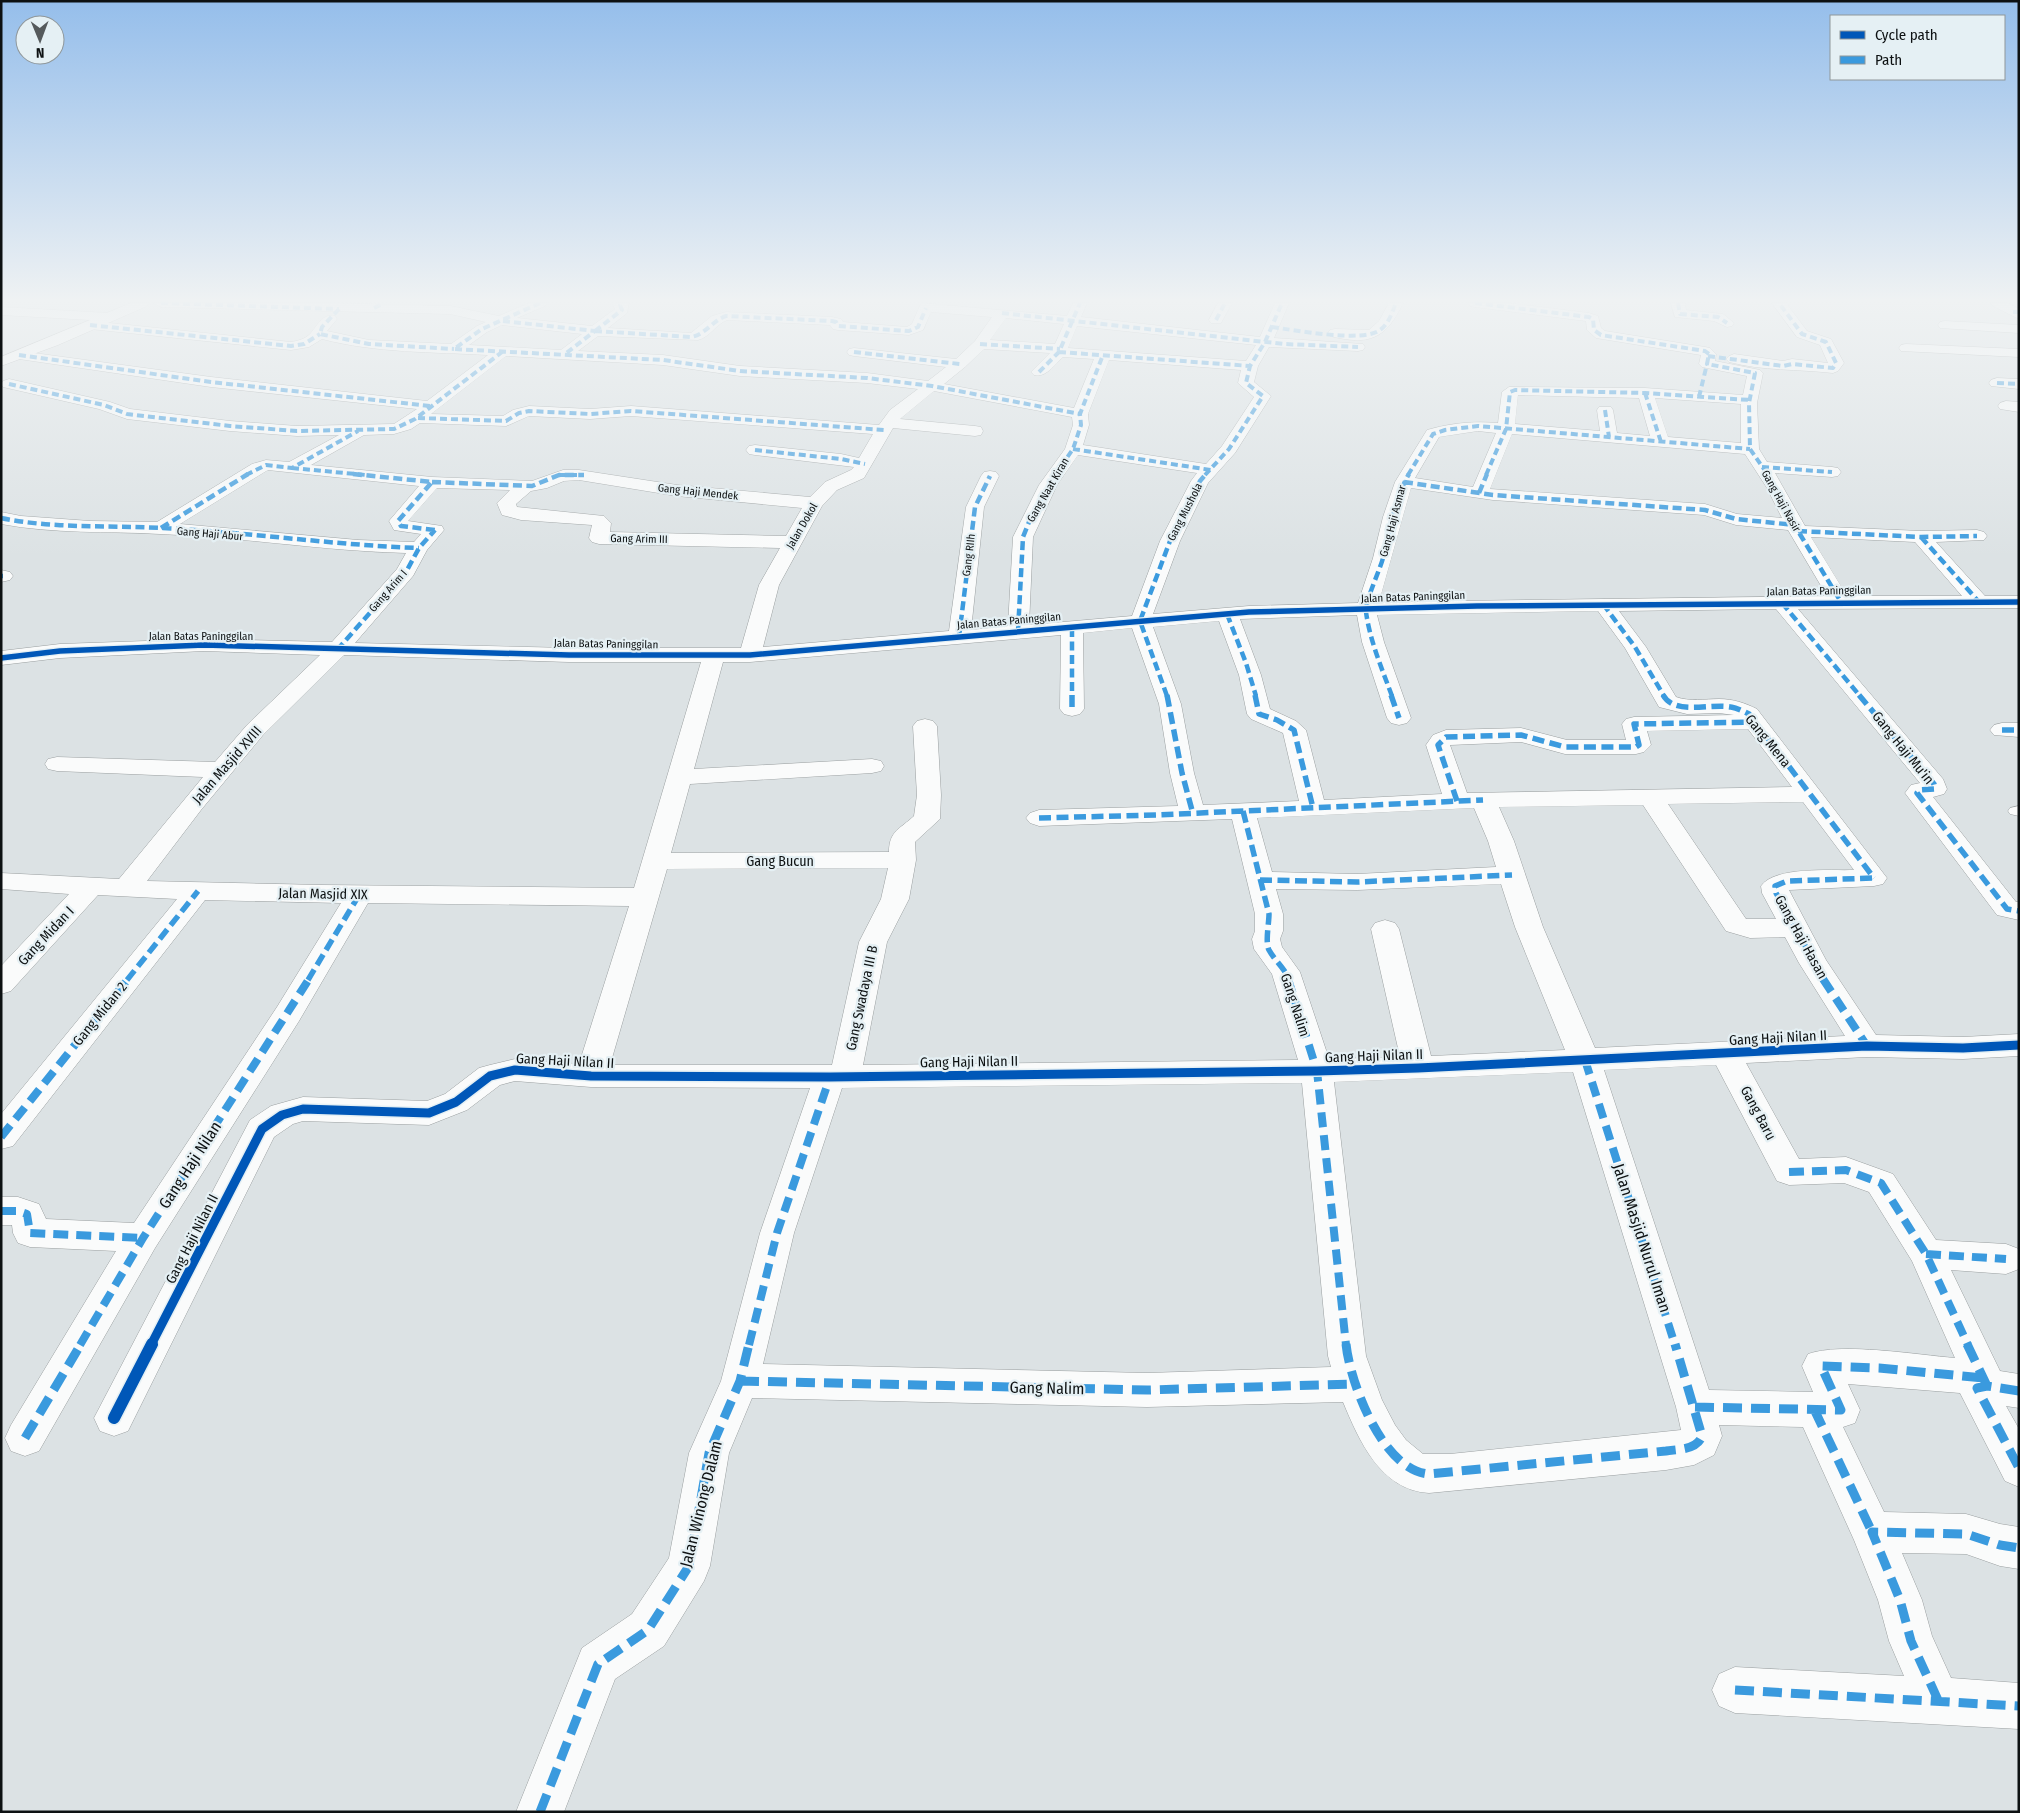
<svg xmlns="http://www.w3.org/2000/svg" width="2020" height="1813" font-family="'Fira Sans Condensed',sans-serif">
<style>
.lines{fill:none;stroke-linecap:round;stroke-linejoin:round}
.lane-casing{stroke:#9a9fa0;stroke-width:1}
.street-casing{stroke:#9a9fa0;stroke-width:1}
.secondary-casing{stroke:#9a9fa0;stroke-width:1}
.lane{fill:#fafbfb;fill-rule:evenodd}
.street{fill:#fafbfb;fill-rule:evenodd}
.secondary{fill:#fafbfb;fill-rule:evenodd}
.quiet-far4{stroke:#3a9ade;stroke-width:4;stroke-dasharray:7 4;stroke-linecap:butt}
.quiet-far3{stroke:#3a9ade;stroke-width:4.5;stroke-dasharray:9 4.5;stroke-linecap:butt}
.quiet-far2{stroke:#3a9ade;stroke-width:5.5;stroke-dasharray:12 5.5;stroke-linecap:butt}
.quiet-far1{stroke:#3a9ade;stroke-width:8;stroke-dasharray:15 8;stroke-linecap:butt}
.quiet{stroke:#3a9ade;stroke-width:9;stroke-dasharray:19 9;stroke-linecap:butt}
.cycleway-far2-casing{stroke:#e5f0f4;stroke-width:8}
.cycleway-far1-casing{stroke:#e5f0f4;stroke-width:12}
.cycleway-casing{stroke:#e5f0f4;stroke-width:15}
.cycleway-far2{stroke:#0057b8;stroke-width:5.5}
.cycleway-far1{stroke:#0057b8;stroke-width:9}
.cycleway{stroke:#0057b8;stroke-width:12}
.labels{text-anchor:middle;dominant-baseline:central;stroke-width:4.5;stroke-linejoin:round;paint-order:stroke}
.far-street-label{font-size:11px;fill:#0d1112;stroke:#e5f0f4}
.street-label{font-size:14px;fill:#0d1112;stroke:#e5f0f4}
.near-street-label{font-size:16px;fill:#0d1112;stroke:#e5f0f4}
</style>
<rect width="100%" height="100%" fill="#dce2e4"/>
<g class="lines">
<g class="lane-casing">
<path id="lane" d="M2019,806V816L2010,814L2008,811L2010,808Z"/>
</g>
<g class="street-casing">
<path id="street" d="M154,303H323L450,306L499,316L529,303H547L545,306L517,318L592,326L615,309L613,305L615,303H629L627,313L608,328L691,333L712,316L726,312L832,317L841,319L843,322L907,327L912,324L921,303L1067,316L1073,303H1087L1081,317L1260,337L1275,303H1289L1274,338L1363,344L1365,347L1363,350L1358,351L1269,347L1258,366L1254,382L1271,396L1235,453L1208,483L1180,541L1153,614L1249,606L1358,603L1373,558L1383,517L1395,482L1427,430C1451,423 1474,421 1498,423L1502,392L1509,387L1645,388L1743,395L1747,376L1702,367L1699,364L1701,355L1596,338L1587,330L1586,321L1475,307L1470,306L1468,303H1507L1589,313L1598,316L1601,328L1605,331L1705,347L1710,348L1716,354L1715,361L1760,370L1763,373L1757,403L1759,449L1767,462L1832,467L1838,468L1841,472L1838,476L1832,477L1775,473L1805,526L1921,531L1977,530L1984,532L1987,536L1984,540L1936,542L1985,596H2019V608L1798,609L1943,779L1947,789L1944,794L1933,797L2016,902H2019V920L1997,915L1905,793L1911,785L1920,783L1776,609L1619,611L1646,647L1676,697C1690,702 1705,699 1719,699C1733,699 1745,703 1757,709L1887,878L1883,884L1874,886L1789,890L1826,960L1876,1035L1963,1037L2019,1034V1056L1963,1059L1867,1057L1746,1063L1799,1159L1846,1157L1893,1174L1936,1240L2006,1244L2019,1249V1269L2006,1274L1951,1270L2000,1371L2019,1374V1408L2006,1406L2019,1429V1487L2005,1481L1960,1393L1848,1384L1860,1410L1855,1423L1843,1427L1884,1512L1966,1514L2000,1524L2019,1527V1569L2000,1566L1966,1554L1902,1553L1922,1600L1932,1636L1951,1678L2019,1683V1729L1735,1713L1719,1706L1712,1690L1719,1674L1735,1667L1904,1676L1889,1641L1878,1600L1854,1540L1803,1427L1719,1425L1722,1436L1714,1455L1694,1465L1666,1470L1429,1493C1380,1490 1359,1440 1343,1402L1147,1407L752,1398L729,1453L710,1566L704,1581L664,1646L615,1679L564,1812H516L582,1648L632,1614L669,1558L689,1453L721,1381L760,1233L810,1088L591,1087L515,1081L500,1085L467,1110L429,1125L303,1121L293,1124L274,1137L128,1431L114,1436L100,1431L94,1418L250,1120L271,1106L303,1097L427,1101L445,1094L479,1068L490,1065L515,1059L579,1064L629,906L368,903L299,1021L155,1248L39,1451L25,1456L11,1451L5,1438L11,1425L116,1251L30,1247L18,1243L13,1233L12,1225H1V1197H18L39,1204L46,1219L134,1223L277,1007L341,903L205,900L13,1146L1,1149V1114L177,899L98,895L11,991L1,994V966L69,894L1,889V873L119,879L203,777L57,771L48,769L45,764L48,759L57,757L215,762L247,725L320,655L204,651L60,658L1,665V651L60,644L204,639L332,642L397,569L406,553C324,551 242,537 160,534C107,531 54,534 1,524V512L21,516L90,521L157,522L252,464L266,460L289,462L339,435L297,436L230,431L127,419L99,409L3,387L1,384L3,381L9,379L110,402L130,409L230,421L297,426L394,424L417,409L211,387L19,359L14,358L12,355L14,352L19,351L211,377L427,401L488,355C433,352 376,353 322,339L309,347L291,350L90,329L85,328L83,325L85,322L90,321L291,342C298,341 305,339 310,334C317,327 322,313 335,316L337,319L327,331L369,340L451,344L477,326L486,322L450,314L161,307ZM931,312L992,317L975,341L956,359L854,348L849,349L847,352L849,355L854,356L946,367L928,381L867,373L740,366L663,355L578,351L598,336L698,340C710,337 716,324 727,320L830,325L833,329L838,330L909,335L923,330ZM1006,318L1064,324L1055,344L990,340ZM502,325L582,334L561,350L469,345L487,332ZM1077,326L1256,345L1246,361L1068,348ZM984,349L1050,353L1031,372L1034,375C1046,378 1054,365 1063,357L1094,359L1074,408L944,384L965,367ZM506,356L663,365L740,376L867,383L918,389L890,410L879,425L631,406L590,409L529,406L513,410L503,416L431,414ZM1109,360L1241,370L1238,383L1254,397L1222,446L1206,464L1083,445L1089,425L1088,414ZM934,391L1072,417L1073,425L1065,449L1039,485L1013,537L1008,626L971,630L984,507L999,476L996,472L990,471L984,472L981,476L966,507L949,631L763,647L779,585L822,506L837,490L864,478L893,428L975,436L981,435L983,431L981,427L975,426L900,419ZM1518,395L1639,398L1650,436L1617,433L1613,410L1611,407H1599L1597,410L1600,431L1515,424ZM1655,398L1741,404V443L1668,437ZM529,416L590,419L631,416L873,434L859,458L841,454L755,445L749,446L746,450L749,454L755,455L854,467L851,470L825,482L810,497L677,485L579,470H563L532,481L432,477L311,465L364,435L394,434L411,429L420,423L506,426ZM1478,431L1496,433L1473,487L1415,478L1439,437ZM1512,434L1745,454L1767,488L1782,518L1737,514L1705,504L1490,489ZM1078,455L1197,473L1191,481L1160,541L1132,616L1029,625L1033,537L1057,485ZM268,470L419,486L389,521L394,530L421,534L414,542L358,540L180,524ZM579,480L677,496L802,508L786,536L610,532L611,523L604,516L517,507L516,504L531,491L547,488L564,481ZM437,488L510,490L497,503L502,515L521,520L592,525L589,538L592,542L599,544L780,548L759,585L741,648H569L355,643L413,576L427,550L444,530L442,526L408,521ZM1411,488L1493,500L1704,515L1736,525L1788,530L1827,596L1379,602ZM1811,537L1915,542L1962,596H1847ZM1598,611L1625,648L1659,707L1687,714L1719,713L1734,715L1634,717L1626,719L1622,724L1626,740H1567L1521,728L1446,730L1433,735L1426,745L1442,794L1324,800L1306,730L1296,721L1270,709L1261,675L1240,619L1357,615L1362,642L1387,718L1391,723L1399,725L1407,723L1411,718L1384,642L1377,615ZM1219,621L1239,675L1247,714L1251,719L1283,733L1299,801L1203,805L1194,773L1181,704L1153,627ZM1132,628L1159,704L1170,773L1178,806L1039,810L1030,813L1026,818L1030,823L1039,826L1232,819L1255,914V931L1252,939L1254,949L1272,974L1298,1060L863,1065L887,942L909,899L916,860L915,842L940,819L941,795L937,726L933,721L925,719L917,721L913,726L917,795L914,816C900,829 889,831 889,852L671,853L690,784L872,773L881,771L884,766L881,761L872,759L694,769L723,662H750L1061,635L1060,709L1064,714L1072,716L1080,714L1084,709L1083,633ZM344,655L569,662H701L634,888L322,885L147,881L201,810L263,735ZM1748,729L1792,787L1467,793L1450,745L1521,742L1565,754H1636L1644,752L1651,745L1647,731ZM1803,802L1854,870C1831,871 1775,866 1761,886L1762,893L1776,919H1746L1668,804ZM1643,805L1726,931L1750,938L1785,937L1799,963L1845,1036L1595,1048L1543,927L1514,841L1499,807ZM1474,808L1488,841L1496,867L1357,874L1272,872L1257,818ZM888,868L881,899L859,942L832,1065H610L667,869ZM1501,884L1515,927L1565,1050L1431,1056L1399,929L1395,923L1385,920L1375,923L1371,929L1400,1057L1329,1059L1300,972L1282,947L1280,939L1283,931V914L1276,889L1357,890ZM1716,1065L1777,1181L1789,1185L1844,1183L1869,1192L1912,1261L1955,1358C1918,1355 1841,1342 1808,1354L1802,1366L1813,1392L1709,1390L1604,1070ZM1573,1072L1676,1407L1681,1430L1450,1454H1423L1406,1440L1395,1425L1382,1400L1366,1356L1334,1082ZM1302,1083L1328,1356L1331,1367L1147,1373L763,1364L794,1233L842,1088Z
M1218,303H1232L1221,323H1211L1209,320Z
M1389,303H1403C1386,339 1369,346 1330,336L1328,333L1330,330L1335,329L1369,330L1379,321Z
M1671,303H1685L1686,310L1723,314L1734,323L1732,326L1727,327L1714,321L1675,317Z
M1772,303H1786L1807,331L1831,339L1844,363L1838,371L1833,373C1798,369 1763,371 1729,362L1726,359L1729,356L1734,354L1783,361L1792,359L1828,363L1820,345L1797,337Z
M1991,303H2008L2019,309V319L1993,306Z
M1,307L109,313L116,317L109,321L1,315Z
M1945,321L2019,325V333L1940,328L1938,325L1940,322Z
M1906,344L2019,349V357L1901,351L1899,348L1901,345Z
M1997,378L2019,379V389L1991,386L1989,383L1991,380Z
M2006,401L2019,402V412L2000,409L1998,406L2000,403Z
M1,570L10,572L13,576L10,580L1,582Z
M2002,723H2019V737L1994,735L1990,730L1994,725Z"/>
</g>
<g class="secondary-casing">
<path id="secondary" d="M131,303H149L147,306L58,345L1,366V357Z"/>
</g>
<use href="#lane" class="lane"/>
<use href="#street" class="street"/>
<use href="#secondary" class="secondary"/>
<path class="quiet-far4" d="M161,303L339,309
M540,303L482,329L454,349L663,360L740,371L867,378L932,386L1080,414
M1475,303L1589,317L1593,319L1594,330L1601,335L1705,351L1709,354L1707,364L1755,373L1749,403L1750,449L1768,475
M1678,303L1680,314L1718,317L1727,323
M374,308L384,303
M339,309L322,327L320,334L369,344L454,349
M2013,312H2019
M1002,313L1284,344L1358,347
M1216,320L1225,303
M503,321L595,331L565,354
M90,325L291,346L304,344L320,334
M1272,327C1294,330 1363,343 1380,330C1389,324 1392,312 1396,303
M595,331L691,337C705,335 713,320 726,316L832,321L836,322L838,326L909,331L918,327L926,308
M595,331L622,310L620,305L622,303
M980,344L1060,349
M854,352L960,364
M1059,352L1250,366L1265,342L1282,303
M19,355L211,382L430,406
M1708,356L1783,366L1792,364L1833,368L1836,363L1826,342L1802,334L1779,303
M1039,372L1059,352L1080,303
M1997,383L2019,384
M9,384L104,405L127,414L230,426L297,431L394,429L415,419L502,352
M1645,393L1661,442
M1699,397L1707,364
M1605,410L1609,437
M418,418L506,421L519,413L529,411L590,414L631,411L884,430
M1073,449L1211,470
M755,450L841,459L865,464
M1762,467L1832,472
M292,468L366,475
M246,475L266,465L292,468L358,431
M559,475H584
M1055,475L1073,449L1081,425L1080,414L1103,355
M1205,475L1229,449L1263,396L1246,383L1250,366
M1408,475L1433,434L1445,430L1478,426L1750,449
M1486,475L1506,429L1510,392L1515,390L1645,393L1750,400"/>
<path class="quiet-far3" d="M353,474L432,482L398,521L401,526L435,530
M1767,474L1798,531L1841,602
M432,482L532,486L559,475H584
M1404,482L1493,495L1705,510L1736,519L1795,525
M1479,493L1487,474
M1,518C54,529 107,525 161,528C247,532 332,545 419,548
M161,528L248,474
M1798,531L1921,537L1977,536
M1921,537L1979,602
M1,576H3
M1782,603L1860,696
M1603,604L1635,647L1664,696
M1227,614L1246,663L1256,696
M1072,628V696
M1018,631L1023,537L1031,517L1056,474
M959,637L975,507L990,476
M337,650L406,572L419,548L435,530
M1167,696L1140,621L1170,541L1200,481L1206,474
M1392,696C1382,669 1370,641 1366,612C1365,601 1380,570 1383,558C1391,530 1394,499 1409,474"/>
<path class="quiet-far2" d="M1072,695V709
M1167,695L1182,773L1193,814
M1255,695L1259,714L1277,720L1294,730L1313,808
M1391,695L1399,718
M1663,695C1675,716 1710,703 1731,707C1737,708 1743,711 1749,714L1874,878
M1859,695L1934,784L1935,789L1920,790L1917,793L2007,909L2019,911
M2002,730H2019
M1457,801L1438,745L1446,737L1521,735L1565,747H1636L1639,745L1634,724L1755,722
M1243,811L1269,914C1269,924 1265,942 1269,950C1275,961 1285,968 1289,980
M1039,818L1156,815L1483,800
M1260,880L1357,882L1512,875
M127,980L198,891
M308,980L359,895
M1824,980L1776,893L1775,886L1787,881L1874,878"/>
<path class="quiet-far1" d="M1288,979L1317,1071L1346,1345
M1823,979L1867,1046
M1585,1060L1675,1345
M1,1137L128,979
M1789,1172L1846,1170L1881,1183L1926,1254L1968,1345
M1,1211H18L27,1214L30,1233L143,1238
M1926,1254L2006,1259
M80,1345L143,1238L309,979
M749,1345L777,1233L830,1077"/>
<path class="quiet" d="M1346,1344C1350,1383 1383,1471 1429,1474L1666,1451C1679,1449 1697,1450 1702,1436L1675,1344
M1967,1344L1987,1386
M740,1381L1147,1390L1354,1384
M2019,1391L1987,1386L1977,1388L2019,1468
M1695,1407L1841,1410L1821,1366L1879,1368L1984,1378
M1814,1409L1872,1532
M25,1438L81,1344
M1735,1690L2019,1706
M1938,1700L1911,1641L1900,1600L1872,1532L1966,1534L2000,1545L2019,1548
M540,1812L598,1664L648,1630L689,1566L709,1453L740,1381L749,1344"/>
<g class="cycleway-far2-casing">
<path id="cycleway-far2" d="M1,658L60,651L204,645L569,655H750L1249,612L1477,606L2019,602"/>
</g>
<g class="cycleway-far1-casing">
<path id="cycleway-far1" d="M151,1345L262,1129L282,1115L303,1109L429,1113L456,1102L490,1076L515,1070L591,1076L830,1077L1317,1071L1418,1068L1867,1046L1963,1048L2019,1045"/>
</g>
<g class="cycleway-casing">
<path id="cycleway" d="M114,1418L152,1344"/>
</g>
<use href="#cycleway-far2" class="cycleway-far2"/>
<use href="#cycleway-far1" class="cycleway-far1"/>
<use href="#cycleway" class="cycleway"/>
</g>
<linearGradient id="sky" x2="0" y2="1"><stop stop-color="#95beeb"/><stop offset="0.54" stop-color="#eff2f3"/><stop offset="1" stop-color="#eff2f3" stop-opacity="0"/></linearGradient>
<rect width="2020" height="557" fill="url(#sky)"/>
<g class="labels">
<g class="far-street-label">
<text transform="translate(1048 490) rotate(-60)">Gang Naat Kiran</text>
<text transform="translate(698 492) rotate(6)">Gang Haji Mendek</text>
<text transform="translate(1781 501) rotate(61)">Gang Haji Nasir</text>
<text transform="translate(1185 512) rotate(-63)">Gang Mushola</text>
<text transform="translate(1393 521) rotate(-75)">Gang Haji Asmar</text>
<text transform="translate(802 526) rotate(-60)">Jalan Dokol</text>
<text transform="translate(210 534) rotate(5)">Gang Haji Abur</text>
<text transform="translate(639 539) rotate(1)">Gang Arim III</text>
<text transform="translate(969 555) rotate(-83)">Gang RIIh</text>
<text transform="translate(388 591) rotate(-49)">Gang Arim I</text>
<text transform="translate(1819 591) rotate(-1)">Jalan Batas Paninggilan</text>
<text transform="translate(1413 597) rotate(-2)">Jalan Batas Paninggilan</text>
<text transform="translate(1009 621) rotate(-5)">Jalan Batas Paninggilan</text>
<text x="201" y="636">Jalan Batas Paninggilan</text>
<text transform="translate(606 644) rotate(1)">Jalan Batas Paninggilan</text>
</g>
<g class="street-label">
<text transform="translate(1768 741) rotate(51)">Gang Mena</text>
<text transform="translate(1903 748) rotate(51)">Gang Haji Mu'in</text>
<text transform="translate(227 765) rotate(-49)">Jalan Masjid XVIII</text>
<text x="780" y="861">Gang Bucun</text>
<text transform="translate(323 894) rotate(1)">Jalan Masjid XIX</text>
<text transform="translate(46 936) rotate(-47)">Gang Midan I</text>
<text transform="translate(1801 937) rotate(61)">Gang Haji Hasan</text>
<text transform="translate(862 998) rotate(-78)">Gang Swadaya III B</text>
<text transform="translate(1295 1005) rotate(72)">Gang Nalim</text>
<text transform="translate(100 1014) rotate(-51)">Gang Midan 2</text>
<text transform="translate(1778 1038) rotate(-3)">Gang Haji Nilan II</text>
<text transform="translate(1374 1056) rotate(-2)">Gang Haji Nilan II</text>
<text transform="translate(565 1061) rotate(3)">Gang Haji Nilan II</text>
<text transform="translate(969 1062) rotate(-1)">Gang Haji Nilan II</text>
<text transform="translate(1758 1113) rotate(62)">Gang Baru</text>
<text transform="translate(192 1239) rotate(-63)">Gang Haji Nilan II</text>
</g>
<g class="near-street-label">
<text transform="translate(190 1165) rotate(-57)">Gang Haji Nilan</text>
<text transform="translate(1642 1238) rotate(72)">Jalan Masjid Nurul Iman</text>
<text transform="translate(1047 1388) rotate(1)">Gang Nalim</text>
<text transform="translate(701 1504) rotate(-76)">Jalan Winong Dalam</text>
</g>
</g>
<rect width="2020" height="1813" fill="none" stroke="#0d1112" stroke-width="5"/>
<rect x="1830" y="15" width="175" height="65" fill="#e5f0f4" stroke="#8f979a"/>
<rect x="1840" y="31" width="25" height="8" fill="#0057b8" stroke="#8f979a"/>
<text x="1875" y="40" font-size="15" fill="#0d1112">Cycle path</text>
<rect x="1840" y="56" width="25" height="8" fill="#3a9ade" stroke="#8f979a"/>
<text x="1875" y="65" font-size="15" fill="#0d1112">Path</text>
<g transform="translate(40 40) rotate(179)"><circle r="24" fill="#e5f0f4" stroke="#8f979a"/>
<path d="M0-4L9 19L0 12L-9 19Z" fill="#555a5c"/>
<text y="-8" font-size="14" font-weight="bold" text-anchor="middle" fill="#0d1112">N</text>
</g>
</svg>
